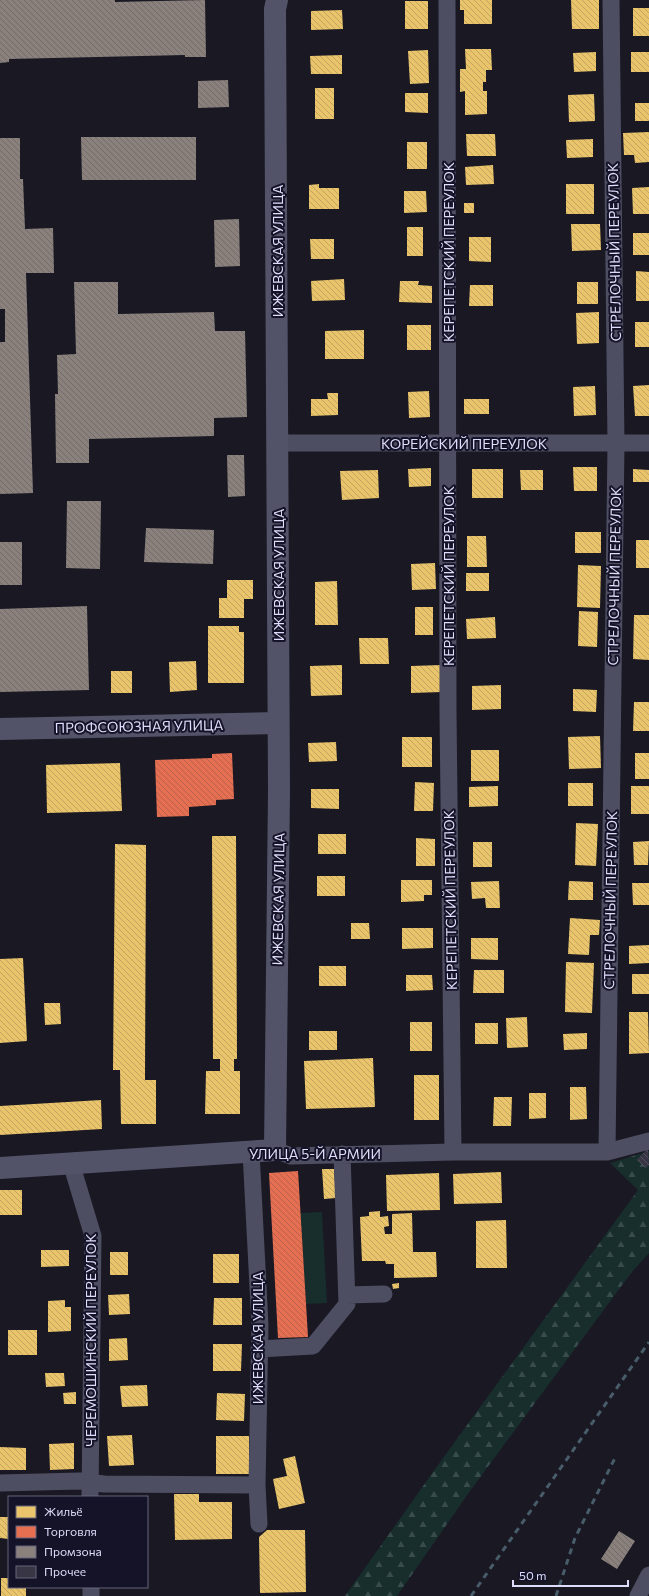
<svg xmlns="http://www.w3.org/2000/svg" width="649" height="1596" font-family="Commissioner,sans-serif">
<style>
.green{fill:#172e2d}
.forest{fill:url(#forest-firs)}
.homes{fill:url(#homes-back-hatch)}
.shops{fill:url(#shops-back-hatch)}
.industry{fill:url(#industry-back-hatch)}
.building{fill:url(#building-back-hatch)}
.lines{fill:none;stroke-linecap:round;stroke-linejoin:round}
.minor{stroke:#4e4e63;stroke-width:17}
.secondary{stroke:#525369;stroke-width:22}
.rail{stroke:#485c69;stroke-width:3;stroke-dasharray:6 5;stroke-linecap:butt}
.labels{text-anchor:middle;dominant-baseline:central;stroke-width:4;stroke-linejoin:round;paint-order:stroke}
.street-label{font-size:14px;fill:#deddfb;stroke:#151328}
</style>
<defs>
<pattern id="forest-firs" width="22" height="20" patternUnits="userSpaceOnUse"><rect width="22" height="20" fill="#172e2d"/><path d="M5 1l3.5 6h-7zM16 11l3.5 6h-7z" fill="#384c4c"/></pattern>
<pattern id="homes-back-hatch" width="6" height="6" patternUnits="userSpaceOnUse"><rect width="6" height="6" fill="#e9c46a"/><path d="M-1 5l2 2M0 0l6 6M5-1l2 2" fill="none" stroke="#c0a462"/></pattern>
<pattern id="shops-back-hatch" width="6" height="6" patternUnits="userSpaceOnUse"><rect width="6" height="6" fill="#e76f51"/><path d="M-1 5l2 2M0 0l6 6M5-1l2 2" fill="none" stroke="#b6624f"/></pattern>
<pattern id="industry-back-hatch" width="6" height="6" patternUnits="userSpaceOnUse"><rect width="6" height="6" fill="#8a817c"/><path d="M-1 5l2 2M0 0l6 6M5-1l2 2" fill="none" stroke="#716b6b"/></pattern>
<pattern id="building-back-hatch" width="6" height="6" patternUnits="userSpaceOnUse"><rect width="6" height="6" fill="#383644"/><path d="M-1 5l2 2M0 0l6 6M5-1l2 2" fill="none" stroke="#545360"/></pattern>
</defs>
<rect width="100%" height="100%" fill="#191823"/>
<path class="green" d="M322,1212L327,1303L306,1304L300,1213Z"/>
<path class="forest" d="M649,1151V1253L631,1273L470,1491L397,1596H345L443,1458L638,1190L610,1163Z"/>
<path class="homes" d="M460,0H492V24H464V10H460Z
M571,0H599V29H572Z
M405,1H428V29H405Z
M633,8H649V36H633Z
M342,10L343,29L311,30V11Z
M465,49H491L492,70H486V82H483V91H487V114L465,115V91L460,92V69H466Z
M428,50L429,83L410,84L408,51Z
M596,52V71L574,72L573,53Z
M631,52H649V72H631Z
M342,55V74H311L310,56Z
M315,88H334V119H315Z
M405,93H428V113L405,112Z
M594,94L595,121L569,122L568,95Z
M635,103H649V121H635Z
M649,132V162L635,163L634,155H624L623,133Z
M466,134H495L496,156H467Z
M593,139V157L567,158L566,140Z
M407,142H427V169H407Z
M493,165L494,184L466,185L465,167Z
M319,184V188H339V209H309V185Z
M566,184H594V214H566Z
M649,187V214H633L632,188Z
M404,191H426L427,212L404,213Z
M464,203H474V213H464Z
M571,224H600L601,250L572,251Z
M407,227H423V256H407Z
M633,233H649V255H633Z
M469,237H491V262L469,261Z
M310,239H334V259H311Z
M636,271L649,272V301H636Z
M344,279L345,300L312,301L311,281Z
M400,281H419L418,285L432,286V303L399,302Z
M577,282H598V304H577Z
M470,285H493V306H469Z
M599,312V343L577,344L576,313Z
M635,322H649V347H635Z
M407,325H431V350H407Z
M364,330V359H325V331Z
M649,385V416H635L633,386Z
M595,386L596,415L574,416L573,387Z
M429,391L430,417L409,418L408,392Z
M327,393H338V415L311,416V399H328Z
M464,399H489V414H464Z
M573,467H597V491H574Z
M431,468V486L409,487L408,469Z
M472,469H503V498H472Z
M633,469L649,470V482H633Z
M378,470L379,498L342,500L340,471Z
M520,470H543V490H521Z
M575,532H601V553H575Z
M467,536H486L487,567H467Z
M636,540H649V568H636Z
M435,563L436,589L412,590L411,564Z
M578,565L601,566L600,608L577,607Z
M466,573H489V591H466Z
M227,580H253V599H244V618H219V598H227Z
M337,581L338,625H315V582Z
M415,607H433V635H415Z
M579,611L598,612L597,647L578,646Z
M634,615H649V660L633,659Z
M495,617L496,638L467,639L466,619Z
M208,626H239V632H244V683H208Z
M359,638H388L389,664H360Z
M196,661L197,690L170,692L169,662Z
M342,665V695L311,696L310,666Z
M441,665L442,692L411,693V666Z
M111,671H132V693H111Z
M501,685V709L472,710V686Z
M573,689L597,690L596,712L573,711Z
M634,702H649V731H633Z
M600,736L601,768L569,769L568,737Z
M402,737H432V767H402Z
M336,742L337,761L309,762L308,743Z
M471,750H499V781H471Z
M635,753H649V779H635Z
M120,763L122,811L47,813L46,765Z
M415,782L434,783L433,811H414Z
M568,783H593V806H568Z
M498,786V806L469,807V787Z
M631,786H649V814H631Z
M311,789H339V809L311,808Z
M576,823L598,824L596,866L575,865Z
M318,834H346V854H318Z
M212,836H236L237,1059H234V1071H240V1114H205L206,1071H220V1059H213Z
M416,838L435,839V866H416Z
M649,841L648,865H634L633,842Z
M473,842H492V867H473Z
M115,844L146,845L145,1080H156V1124H121L120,1070H113Z
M317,876H345V896H317Z
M401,880H432V895H424V901L401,902Z
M499,881L500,908H486L485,898L472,899L471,882Z
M569,881L593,882V900H568Z
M632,883H649V905H633Z
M570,918L600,920L599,935H590L589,955L568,954Z
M351,923H369L370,939H351Z
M402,928H433V948L402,949Z
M471,938H498V960L471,959Z
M649,945V963L629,964V946Z
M23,958L27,1041L0,1043V959Z
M566,962L594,963L592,1013L565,1012Z
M319,966H346V986H319Z
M474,970H504V993H473Z
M632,974H649V994H632Z
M406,975H432L433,990L406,991Z
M44,1003H60L61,1024L45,1025Z
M629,1012H648L649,1053L629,1054Z
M527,1017L528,1047L507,1048L506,1018Z
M410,1022H432V1051H410Z
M475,1023H498V1044H475Z
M309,1031H337V1050H309Z
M587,1033V1049L564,1050L563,1034Z
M373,1058L375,1107L306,1109L304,1061Z
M414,1075H439V1120H414Z
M570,1087H586L587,1119L570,1120Z
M529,1093H546V1118L529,1119Z
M494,1097H512L511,1126H493Z
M101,1100L102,1129L0,1135V1106Z
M322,1169H334L336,1198L324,1199Z
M501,1172L502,1203L454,1204L453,1174Z
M439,1173L440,1210L387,1211L386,1175Z
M0,1190H22V1215H0Z
M380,1211V1217L388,1216L389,1226L384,1227L385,1234H392V1214L412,1213L413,1252H436L437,1277L394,1278V1264H386L385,1261H362L360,1217L369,1216V1212Z
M506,1220L507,1268H476V1221Z
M41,1250H69V1266L41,1267Z
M110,1252H128V1275H110Z
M213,1254H239V1283H213Z
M399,1283V1288L393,1289L392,1284Z
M129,1294L130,1314L109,1315L108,1295Z
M214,1298H242V1325H213Z
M65,1300V1307H71V1331L48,1332V1301Z
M8,1330H37V1355H8Z
M127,1338L128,1360L109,1361V1339Z
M213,1344H242L241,1371H213Z
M45,1373H64L65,1386L46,1387Z
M147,1385L148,1406L122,1407L120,1386Z
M76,1392V1404H64L63,1393Z
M217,1393L245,1394L244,1421L216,1420Z
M132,1435L134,1465L109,1466L107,1436Z
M216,1436H249V1474H216Z
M74,1443V1469L50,1470L49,1444Z
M0,1447L26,1448V1470H0Z
M295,1456L305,1503L279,1509L273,1479L287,1476L283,1459Z
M174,1494H199V1502H232V1539L175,1540Z
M0,1517H9V1539L0,1538Z
M267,1530H305L306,1592L260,1593L259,1537Z
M1,1578H9V1587H26V1596H1Z"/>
<path class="shops" d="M232,753L234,799L216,800V805L189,807V816L157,817L155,760L212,758V754Z
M298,1171L308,1337L278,1338L269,1173Z"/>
<path class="industry" d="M0,0H115V2L205,0L206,57H185V55L9,59V62L0,63Z
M228,80L229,107L198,108V81Z
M81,137H196V180H82Z
M0,138H20V179H23L25,229L53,228L54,273H26L33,493L0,494V342H5V309H0Z
M239,219L240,266L215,267L214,220Z
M74,282H118V314L214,312L215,331H245L247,417L214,418V436L89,439V463H56L55,394H58L57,355L76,354Z
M227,455H244L245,496L228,497Z
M67,501H101L100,569L66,568Z
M146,528L214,530L213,564L144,562Z
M0,542H22V585H0Z
M87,606L89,690L0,692V609Z
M619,1531L635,1541L617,1569L601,1559Z"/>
<path class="building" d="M648,1148L649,1165L646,1168L637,1160Z"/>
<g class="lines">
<path class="minor" d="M447,0L448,712L453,1152
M279,443H649
M275,1150L291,1156L453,1152H607L649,1141
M251,1152L260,1325L257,1485L259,1524
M607,1152L616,444L611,0
M71,1163L93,1236L90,1497
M347,1295L384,1294
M259,1349L313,1346L347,1304L342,1154
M0,1483L80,1481L104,1484L257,1485
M91,1587V1596
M638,1596L649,1575"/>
<path class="secondary" d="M0,729L278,723
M0,1168L275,1150L279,791L275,9L277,0"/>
<path class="rail" d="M471,1596L649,1342
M556,1596L575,1538L616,1456"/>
</g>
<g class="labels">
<g class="street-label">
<text transform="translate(277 251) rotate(-90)">ИЖЕВСКАЯ УЛИЦА</text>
<text transform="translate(448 252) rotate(-90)">КЕРЕПЕТСКИЙ ПЕРЕУЛОК</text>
<text transform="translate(614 252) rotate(-91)">СТРЕЛОЧНЫЙ ПЕРЕУЛОК</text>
<text x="464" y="443">КОРЕЙСКИЙ ПЕРЕУЛОК</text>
<text transform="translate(278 575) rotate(-90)">ИЖЕВСКАЯ УЛИЦА</text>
<text transform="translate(448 576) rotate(-90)">КЕРЕПЕТСКИЙ ПЕРЕУЛОК</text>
<text transform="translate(614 576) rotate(-89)">СТРЕЛОЧНЫЙ ПЕРЕУЛОК</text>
<text transform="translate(139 726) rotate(-1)">ПРОФСОЮЗНАЯ УЛИЦА</text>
<text transform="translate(278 899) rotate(-89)">ИЖЕВСКАЯ УЛИЦА</text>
<text transform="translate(450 900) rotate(-91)">КЕРЕПЕТСКИЙ ПЕРЕУЛОК</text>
<text transform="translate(610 900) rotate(-89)">СТРЕЛОЧНЫЙ ПЕРЕУЛОК</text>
<text x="315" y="1153">УЛИЦА 5-Й АРМИИ</text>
<text transform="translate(257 1338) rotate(-90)">ИЖЕВСКАЯ УЛИЦА</text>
<text transform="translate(90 1340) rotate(-90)">ЧЕРЕМОШИНСКИЙ ПЕРЕУЛОК</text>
</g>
</g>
<rect x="8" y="1496" width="140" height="92" fill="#151328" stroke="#65647c"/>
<rect x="16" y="1506" width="20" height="12" fill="#e9c46a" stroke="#65647c"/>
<text x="44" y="1516" font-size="12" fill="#deddfb">Жильё</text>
<rect x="16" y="1526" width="20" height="12" fill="#e76f51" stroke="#65647c"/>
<text x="44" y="1536" font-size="12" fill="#deddfb">Торговля</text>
<rect x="16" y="1546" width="20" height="12" fill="#8a817c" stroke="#65647c"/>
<text x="44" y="1556" font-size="12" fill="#deddfb">Промзона</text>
<rect x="16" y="1566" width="20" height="12" fill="#383644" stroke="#65647c"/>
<text x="44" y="1576" font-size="12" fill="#deddfb">Прочее</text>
<path d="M513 1580v6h115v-6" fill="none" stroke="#deddfb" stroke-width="2"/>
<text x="519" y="1580" font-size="12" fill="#deddfb" stroke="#151328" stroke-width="3" paint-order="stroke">50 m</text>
</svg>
